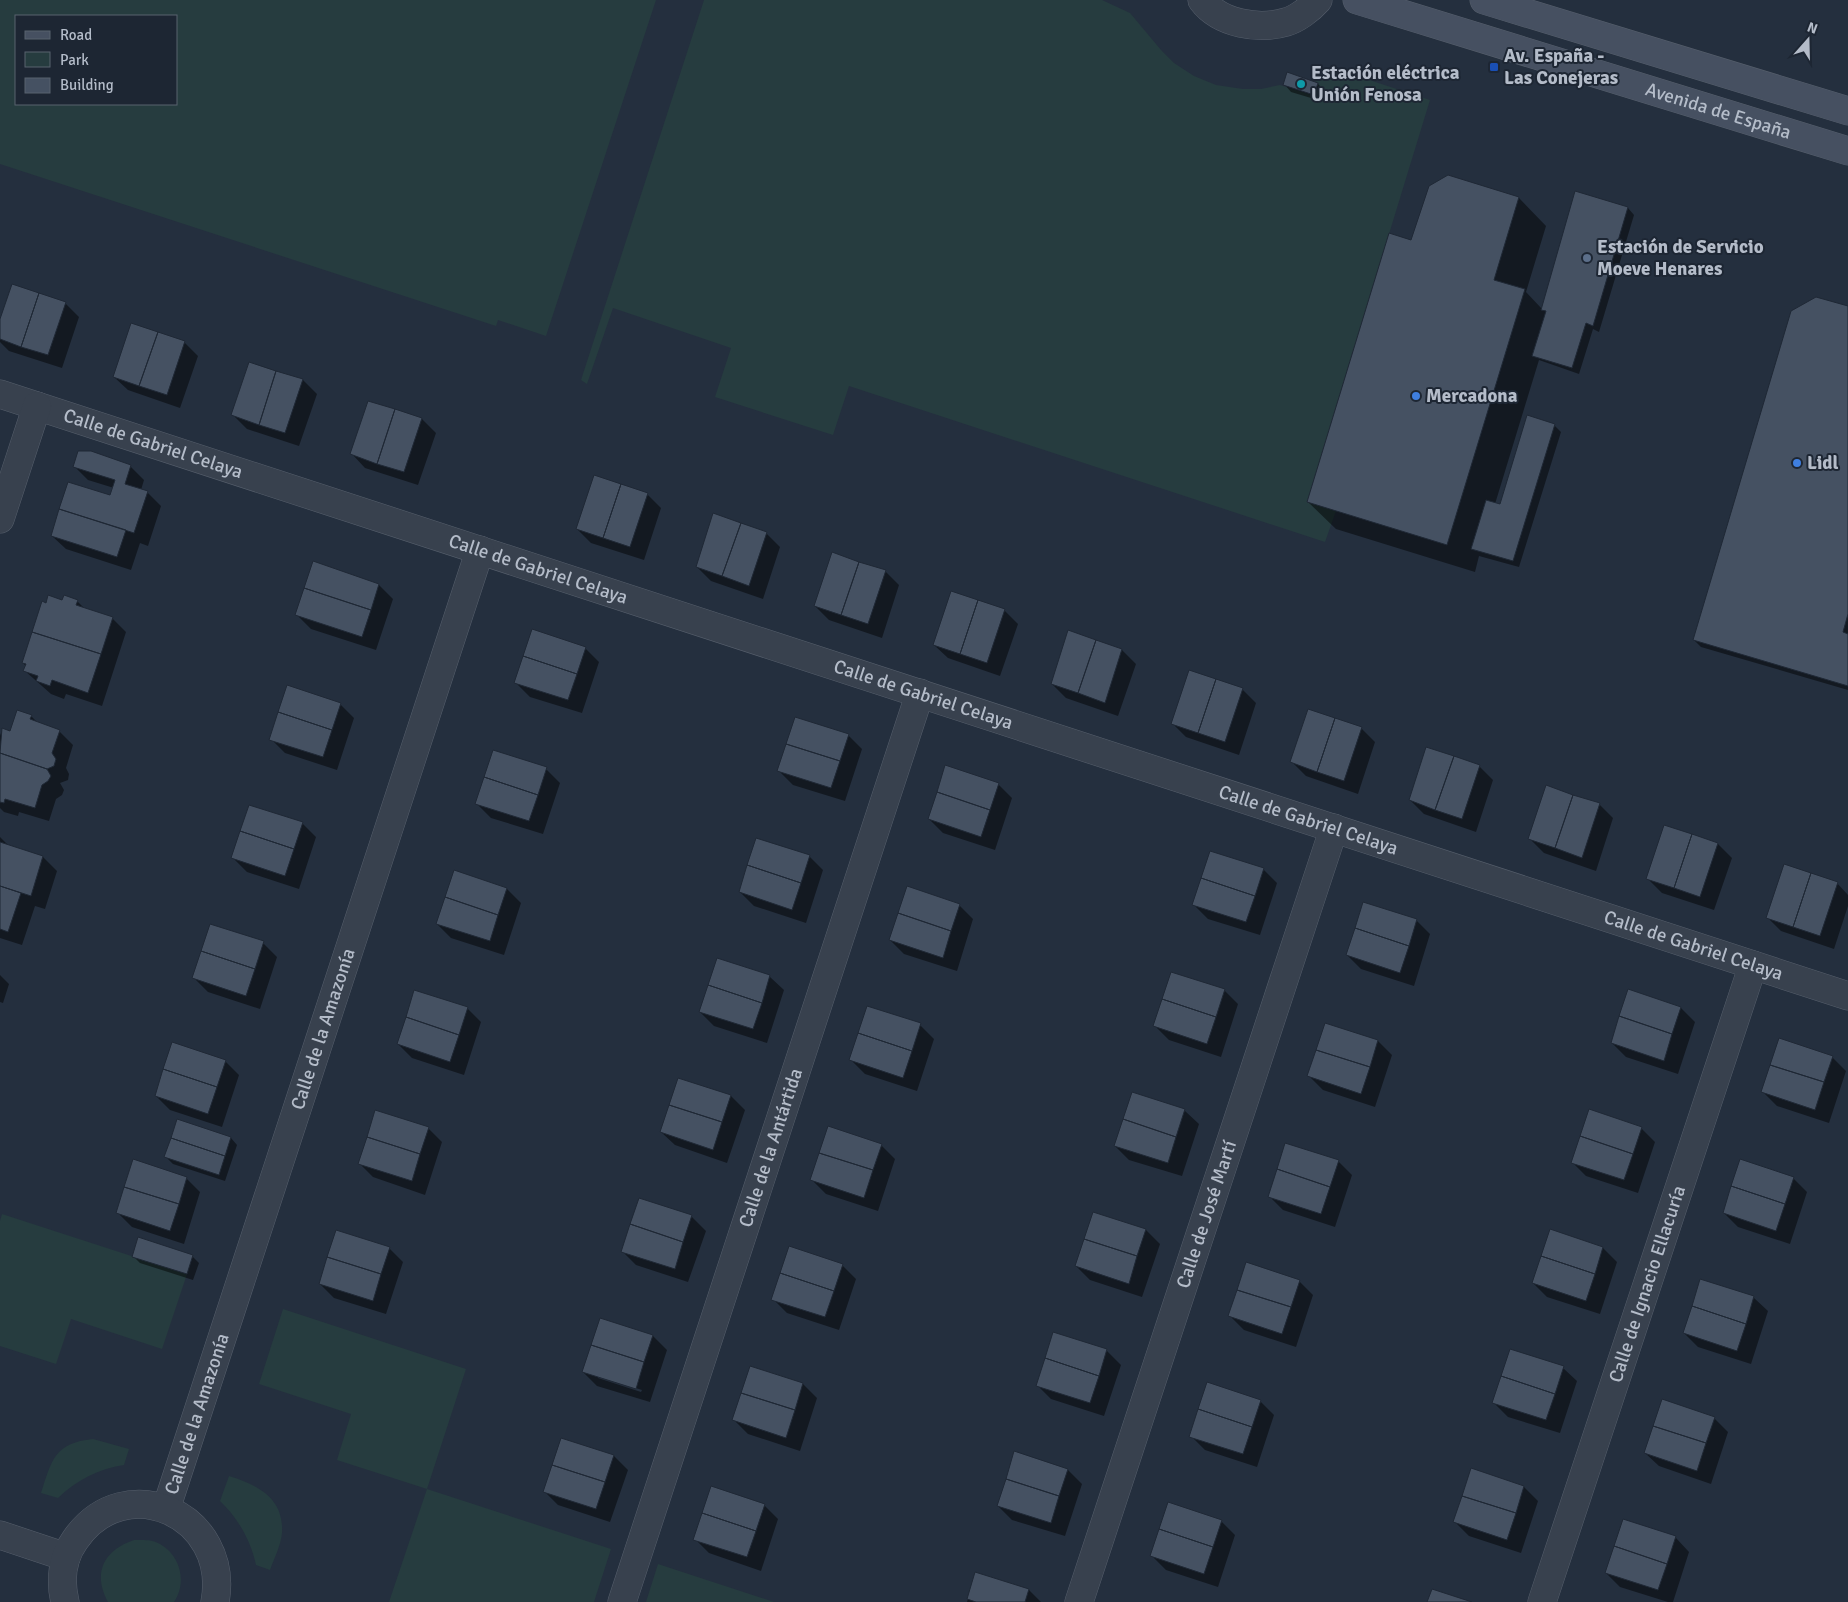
<svg xmlns="http://www.w3.org/2000/svg" width="1848" height="1602" font-family="Signika,sans-serif">
<style>
.green{fill:#263c3f;fill-rule:evenodd}
.shadow{fill:#0007;fill-rule:evenodd}
.building{fill:#455162;stroke:#1f2835}
.lines{fill:none;stroke-linecap:round;stroke-linejoin:round}
.street-casing{stroke:#565f6c;stroke-width:29}
.secondary-casing{stroke:#565f6c;stroke-width:29}
.street{stroke:#38414e;stroke-width:28}
.secondary{stroke:#465061;stroke-width:28}
.transit-dot{fill:#1a4fb4;stroke:#1d2633;stroke-width:2}
.culture-dot{fill:#0f9aa8;stroke:#1d2633;stroke-width:2}
.service-dot{fill:#5c6f8a;stroke:#1d2633;stroke-width:2}
.shop-dot{fill:#3f7fe0;stroke:#1d2633;stroke-width:2}
.labels{text-anchor:middle;dominant-baseline:central;stroke-width:4;stroke-linejoin:round;paint-order:stroke}
.poi-label{font-size:19px;font-weight:bold;fill:#b4bcc9;stroke:#1d2633;text-anchor:start}
.street-label{font-size:19px;fill:#b4bcc9;stroke:#1d2633}
</style>
<rect width="100%" height="100%" fill="#242f3e"/>
<path class="green" d="M0,0H656L546,336L498,320L496,326L0,164ZM16,16H176V104H16Z
M704,0H1102L1130,13L1161,50L1174,63L1194,76L1216,85L1243,89H1261L1280,85L1315,96L1319,83L1311,80L1331,70H1339L1430,100L1307,502L1336,511L1325,542L849,386L833,435L715,397L731,348L613,308L587,384L581,380Z
M2,1214L187,1274L162,1349L71,1319L56,1364L0,1346V1221Z
M283,1309L466,1369L427,1489L611,1549L594,1602H389L427,1489L337,1460L351,1414L259,1384Z
M93,1439L129,1449L124,1465C98,1469 77,1480 58,1498L41,1493C52,1460 54,1443 93,1439Z
M229,1476C257,1485 284,1497 282,1533C281,1545 274,1559 270,1570L256,1565C251,1541 238,1518 220,1501Z
M134,1540C143,1540 152,1539 160,1544C181,1556 187,1583 174,1602H108C92,1573 104,1550 134,1540Z
M658,1564L774,1602H646Z"/>
<path class="shadow" d="M1288,74L1318,84L1325,91L1321,101L1291,92L1285,85Z
M1448,176L1519,198L1546,226L1526,292L1542,309L1628,208L1634,215L1599,332L1593,329L1579,374L1539,360L1495,504L1501,505L1554,425L1561,432L1519,567L1479,556L1475,572L1336,529L1308,502L1412,242Z
M65,303L79,317L62,368L9,351L0,342V323Z
M1848,308V690L1701,647L1694,640Z
M184,342L198,356L180,408L128,390L114,377Z
M250,363L303,380L317,394L299,446L247,429L233,415Z
M369,402L422,419L436,433L418,485L365,468L352,454Z
M74,466H130L144,480L141,490L147,492L161,506L148,546L140,543L131,570L66,549L52,536L111,497L114,488L88,480Z
M647,494L661,508L644,560L591,543L577,529Z
M766,533L780,547L763,599L711,581L697,567Z
M885,571L899,585L882,638L829,620L815,606Z
M379,585L393,599L376,650L311,629L297,615Z
M77,601L85,609L112,618L126,632L102,706L66,694L64,699L51,694L25,671L26,666L23,663L47,604Z
M1004,610L1018,624L1000,676L948,658L934,645Z
M585,648L599,662L582,713L530,697L516,683Z
M1122,650L1136,664L1118,716L1066,698L1052,684Z
M1242,689L1256,703L1239,755L1186,737L1172,723Z
M340,704L354,718L337,770L285,753L271,739Z
M31,716L39,724L59,731L73,745L66,768L69,774L68,780L60,783L64,790L62,795L56,799L49,821L19,812L18,816L4,812L0,808V736L2,730L11,733Z
M1361,728L1375,742L1358,794L1306,776L1292,762Z
M848,735L862,749L845,801L793,785L779,771Z
M1479,766L1493,780L1476,832L1424,814L1410,800Z
M546,769L560,783L543,834L491,818L477,804Z
M998,784L1012,798L995,850L943,833L929,819Z
M1599,804L1613,818L1596,871L1544,853L1530,839Z
M302,823L316,837L299,889L247,872L233,858Z
M0,837L9,846L43,857L57,871L45,909L35,906L22,945L0,938Z
M1718,844L1732,858L1714,910L1662,893L1648,879Z
M809,856L823,870L806,923L754,906L740,892Z
M1263,869L1277,883L1260,935L1208,919L1194,905Z
M1837,883L1848,895V906L1834,949L1781,931L1767,917Z
M507,889L521,903L504,955L451,938L437,924Z
M959,905L973,919L957,971L904,954L890,940Z
M1416,920L1430,934L1414,986L1361,969L1347,955Z
M263,943L277,957L260,1009L208,992L194,978Z
M718,959L770,977L784,990L767,1043L714,1026L700,1012Z
M0,975L9,984L3,1003L0,1002Z
M1224,990L1238,1004L1221,1057L1169,1040L1155,1026Z
M1629,991L1681,1008L1695,1022L1678,1074L1626,1057L1612,1043Z
M467,1008L481,1022L464,1075L412,1058L398,1044Z
M1326,1024L1378,1041L1392,1055L1375,1107L1323,1090L1309,1076Z
M920,1025L934,1039L917,1091L865,1074L851,1060Z
M1832,1057L1846,1071L1829,1123L1777,1106L1763,1092Z
M225,1061L239,1075L222,1127L170,1110L156,1096Z
M678,1080L731,1096L745,1110L727,1163L675,1145L661,1132Z
M1133,1093L1185,1111L1199,1124L1182,1176L1129,1160L1115,1146Z
M178,1121L231,1138L237,1145L225,1181L173,1164L166,1157Z
M428,1128L442,1142L425,1195L373,1177L359,1163Z
M1641,1128L1655,1142L1638,1193L1586,1176L1572,1162Z
M881,1145L895,1159L878,1211L826,1194L812,1180Z
M1338,1161L1352,1175L1335,1227L1283,1210L1269,1196Z
M186,1178L200,1192L184,1244L132,1227L118,1213Z
M1793,1178L1807,1192L1790,1244L1738,1227L1724,1213Z
M639,1199L692,1217L706,1231L688,1282L636,1265L622,1251Z
M1093,1214L1146,1230L1160,1244L1142,1297L1090,1280L1076,1266Z
M1551,1231L1603,1248L1617,1262L1600,1314L1547,1297L1533,1283Z
M389,1248L403,1262L386,1314L334,1298L320,1284Z
M133,1256H192L199,1263L193,1280L140,1263Z
M842,1265L856,1279L839,1330L787,1313L773,1299Z
M1299,1281L1313,1295L1296,1347L1244,1330L1230,1316Z
M1701,1281L1754,1298L1768,1311L1751,1364L1698,1347L1684,1333Z
M601,1319L653,1336L667,1350L650,1402L597,1386L583,1372ZM598,1376L642,1390L641,1392L598,1378Z
M1054,1333L1107,1351L1121,1365L1104,1416L1051,1399L1037,1385Z
M750,1368L803,1384L817,1398L800,1451L748,1434L734,1420Z
M1563,1368L1577,1381L1560,1433L1508,1417L1494,1403Z
M1260,1401L1274,1415L1257,1467L1205,1450L1191,1436Z
M1714,1418L1728,1432L1711,1484L1659,1466L1645,1453Z
M561,1439L614,1456L628,1470L610,1522L558,1505L544,1491Z
M1015,1453L1068,1470L1082,1484L1065,1536L1012,1520L998,1506Z
M1524,1487L1538,1501L1521,1553L1469,1536L1455,1522Z
M764,1505L778,1519L761,1571L709,1553L695,1539Z
M1623,1520L1676,1538L1689,1552L1673,1602H1668L1620,1587L1606,1573Z
M1221,1521L1235,1535L1218,1587L1166,1570L1152,1556Z
M976,1573L1029,1590L1041,1602H967Z"/>
<path class="building" d="M1287,72L1318,83L1314,95L1283,85Z
M1448,175L1519,197L1494,280L1525,289L1447,545L1307,502L1389,233L1411,240L1429,186Z
M1575,191L1628,207L1593,326L1586,323L1572,368L1532,356L1546,311L1541,310Z
M12,284L39,293L21,347L0,339V319Z
M39,293L66,302L48,355L21,347Z
M1816,297L1848,306V614L1843,632L1848,634V686L1693,640L1791,311Z
M131,323L158,332L139,386L113,377Z
M158,332L185,341L167,395L139,386Z
M249,362L276,371L259,425L231,415Z
M276,371L303,379L285,433L259,425Z
M368,401L395,409L377,464L350,454Z
M395,409L422,418L404,472L377,464Z
M1527,415L1555,424L1513,561L1471,549L1486,500L1500,504Z
M78,451H91L131,465L125,484L148,491L134,533L59,509L68,482L110,495L115,480L73,467Z
M594,475L621,484L603,538L576,529Z
M621,484L648,493L630,547L603,538Z
M59,509L126,530L117,557L51,536Z
M713,513L741,523L722,576L696,567Z
M741,523L767,532L749,586L722,576Z
M832,552L859,562L841,615L814,606Z
M313,561L379,584L371,610L304,588Z
M859,562L886,570L868,624L841,615Z
M304,588L371,610L362,637L295,615Z
M951,591L978,600L960,654L933,645Z
M48,595L62,600L64,595L78,600L76,605L113,617L101,654L32,632L42,601L46,603Z
M978,600L1005,609L987,663L960,654Z
M532,629L586,647L577,674L523,656Z
M1068,630L1096,640L1078,693L1051,684Z
M32,632L101,654L88,693L52,680L50,686L36,681L38,676L23,671L26,664L22,663Z
M1096,640L1122,649L1105,703L1078,693Z
M523,656L577,674L568,700L514,683Z
M1189,670L1216,679L1198,733L1171,724Z
M1216,679L1243,688L1225,742L1198,733Z
M287,685L341,703L332,730L278,712Z
M1308,709L1335,718L1317,772L1290,762Z
M17,710L32,715L30,719L60,730L52,753L56,759L54,766L47,769L0,753L2,728L10,731Z
M278,712L332,730L323,757L269,740Z
M795,717L849,734L840,761L786,744Z
M1335,718L1362,727L1344,781L1317,772Z
M786,744L840,761L831,788L777,771Z
M1426,747L1454,756L1435,810L1409,800Z
M493,750L547,767L538,795L484,777Z
M0,753L47,769L51,776L48,781L42,785L35,808L5,799L4,803L0,802Z
M1454,756L1480,765L1462,819L1435,810Z
M945,765L999,783L990,810L937,792Z
M484,777L538,795L529,821L475,804Z
M1546,785L1573,795L1555,848L1528,839Z
M937,792L990,810L981,837L928,819Z
M1573,795L1600,803L1582,858L1555,848Z
M249,805L303,822L294,849L240,831Z
M1664,825L1692,834L1674,888L1646,879Z
M240,831L294,849L285,876L231,858Z
M1692,834L1718,843L1700,897L1674,888Z
M756,838L810,855L801,883L747,865Z
M0,842L43,856L31,896L0,886Z
M1210,851L1264,868L1255,896L1201,878Z
M1784,864L1811,873L1793,927L1766,918Z
M747,865L801,883L792,910L739,892Z
M454,870L507,888L498,915L445,897Z
M1811,873L1838,882L1820,936L1793,927Z
M1201,878L1255,896L1246,922L1192,905Z
M0,886L21,893L8,932L0,929Z
M907,886L960,904L951,931L898,913Z
M445,897L498,915L490,941L436,924Z
M1363,902L1417,919L1409,946L1355,928Z
M898,913L951,931L943,958L889,940Z
M210,924L264,941L255,969L201,951Z
M1355,928L1409,946L1400,973L1346,955Z
M201,951L255,969L246,996L192,978Z
M717,958L770,975L762,1003L708,985Z
M1171,972L1225,989L1216,1017L1162,999Z
M708,985L762,1003L753,1029L699,1012Z
M1628,989L1681,1007L1672,1034L1619,1016Z
M414,990L468,1007L459,1035L406,1017Z
M1162,999L1216,1017L1207,1044L1153,1026Z
M867,1006L921,1023L912,1051L858,1033Z
M1619,1016L1672,1034L1664,1061L1611,1043Z
M406,1017L459,1035L450,1062L397,1044Z
M1325,1023L1378,1040L1370,1067L1316,1050Z
M858,1033L912,1051L903,1078L849,1060Z
M1779,1038L1833,1056L1824,1082L1770,1065Z
M172,1042L226,1060L217,1087L163,1069Z
M1316,1050L1370,1067L1361,1094L1307,1076Z
M1770,1065L1824,1082L1815,1110L1761,1092Z
M163,1069L217,1087L208,1114L155,1096Z
M678,1078L731,1095L722,1122L669,1105Z
M1132,1092L1185,1109L1176,1137L1123,1119Z
M669,1105L722,1122L713,1150L660,1132Z
M1589,1109L1642,1127L1633,1154L1580,1136Z
M375,1110L429,1127L420,1154L367,1137Z
M177,1119L231,1137L225,1156L171,1138Z
M1123,1119L1176,1137L1168,1163L1114,1146Z
M828,1126L882,1144L873,1170L819,1153Z
M1580,1136L1633,1154L1624,1180L1571,1163Z
M367,1137L420,1154L412,1181L358,1164Z
M171,1138L225,1156L219,1175L164,1157Z
M1285,1143L1339,1160L1330,1187L1277,1169Z
M819,1153L873,1170L864,1198L810,1180Z
M133,1159L187,1177L179,1204L124,1187Z
M1740,1159L1794,1177L1785,1204L1731,1186Z
M1277,1169L1330,1187L1321,1214L1268,1197Z
M1731,1186L1785,1204L1776,1231L1723,1213Z
M124,1187L179,1204L170,1231L116,1213Z
M639,1198L692,1215L683,1242L630,1224Z
M1093,1212L1146,1229L1137,1256L1084,1239Z
M630,1224L683,1242L675,1269L621,1252Z
M1550,1229L1603,1247L1595,1274L1541,1256Z
M336,1230L390,1247L381,1274L327,1257Z
M138,1237L193,1255L187,1274L132,1257Z
M1084,1239L1137,1256L1129,1284L1075,1266Z
M789,1246L843,1264L834,1291L780,1273Z
M1541,1256L1595,1274L1586,1301L1532,1283Z
M327,1257L381,1274L373,1301L319,1284Z
M1246,1262L1300,1280L1291,1307L1237,1290Z
M780,1273L834,1291L825,1317L771,1300Z
M1700,1279L1754,1296L1746,1324L1692,1306Z
M1237,1290L1291,1307L1282,1334L1228,1316Z
M1692,1306L1746,1324L1737,1351L1683,1333Z
M600,1318L653,1335L644,1362L591,1345Z
M1053,1332L1107,1349L1099,1376L1045,1358Z
M591,1345L644,1362L636,1389L582,1372Z
M1510,1349L1564,1366L1555,1394L1501,1376Z
M1045,1358L1099,1376L1090,1403L1036,1386Z
M750,1366L803,1383L795,1410L741,1393Z
M1501,1376L1555,1394L1546,1420L1492,1403Z
M1207,1382L1261,1400L1252,1427L1198,1409Z
M741,1393L795,1410L786,1438L732,1420Z
M1662,1399L1715,1417L1706,1443L1653,1426Z
M1198,1409L1252,1427L1243,1454L1189,1437Z
M1653,1426L1706,1443L1697,1471L1644,1453Z
M561,1438L614,1455L605,1482L552,1465Z
M1014,1451L1068,1469L1059,1496L1006,1479Z
M552,1465L605,1482L596,1509L543,1492Z
M1471,1468L1524,1486L1516,1513L1462,1496Z
M1006,1479L1059,1496L1051,1523L997,1506Z
M711,1486L765,1504L756,1531L702,1513Z
M1462,1496L1516,1513L1507,1540L1453,1522Z
M1168,1502L1222,1520L1213,1547L1159,1529Z
M702,1513L756,1531L747,1557L693,1540Z
M1623,1519L1676,1536L1667,1564L1614,1546Z
M1159,1529L1213,1547L1204,1574L1150,1556Z
M1614,1546L1667,1564L1658,1590L1605,1573Z
M975,1572L1029,1589L1025,1602H976L967,1599Z
M1432,1589L1472,1602H1427Z"/>
<g class="lines">
<g class="street-casing">
<g id="street">
<path d="M1202,0C1220,24 1259,30 1286,22C1297,19 1310,9 1318,0"/>
<path id="s1" d="M0,394L1848,996"/>
<path d="M0,519L37,406"/>
<path id="s2" d="M166,1509L480,550"/>
<path d="M0,1535L66,1557"/>
<path d="M65,1602C60,1581 62,1558 75,1540C125,1467 231,1515 215,1602"/>
<path id="s3" d="M622,1602L920,693"/>
<path id="s4" d="M1079,1602L1334,828"/>
<path id="s5" d="M1542,1602L1753,965"/>
</g>
</g>
<g class="secondary-casing">
<g id="secondary">
<path id="s6" d="M1357,0L1848,151"/>
<path d="M1484,0L1848,111"/>
</g>
</g>
<use href="#street" class="street"/>
<use href="#secondary" class="secondary"/>
</g>
<rect class="transit-dot" x="1489" y="62" width="10" height="10" rx="2.5"/>
<circle class="culture-dot" cx="1301" cy="84" r="5"/>
<circle class="service-dot" cx="1587" cy="258" r="5"/>
<g class="shop-dot">
<circle cx="1416" cy="396" r="5"/>
<circle cx="1797" cy="463" r="5"/>
</g>
<g class="labels">
<g class="poi-label">
<text x="1504" y="56">Av. España -<tspan x="1504" dy="22">Las Conejeras</tspan></text>
<text x="1311" y="73">Estación eléctrica<tspan x="1311" dy="22">Unión Fenosa</tspan></text>
<text x="1597" y="247">Estación de Servicio<tspan x="1597" dy="22">Moeve Henares</tspan></text>
<text x="1426" y="396">Mercadona</text>
<text x="1807" y="463">Lidl</text>
</g>
<g class="street-label">
<text stroke="none"><textPath href="#s6" startOffset="378">Avenida de España</textPath></text>
<text stroke="none"><textPath href="#s1" startOffset="161">Calle de Gabriel Celaya</textPath></text>
<text stroke="none"><textPath href="#s1" startOffset="566">Calle de Gabriel Celaya</textPath></text>
<text stroke="none"><textPath href="#s1" startOffset="971">Calle de Gabriel Celaya</textPath></text>
<text stroke="none"><textPath href="#s1" startOffset="1376">Calle de Gabriel Celaya</textPath></text>
<text stroke="none"><textPath href="#s1" startOffset="1781">Calle de Gabriel Celaya</textPath></text>
<text stroke="none"><textPath href="#s2" startOffset="505">Calle de la Amazonía</textPath></text>
<text stroke="none"><textPath href="#s3" startOffset="478">Calle de la Antártida</textPath></text>
<text stroke="none"><textPath href="#s4" startOffset="408">Calle de José Martí</textPath></text>
<text stroke="none"><textPath href="#s5" startOffset="335">Calle de Ignacio Ellacuría</textPath></text>
<text stroke="none"><textPath href="#s2" startOffset="100">Calle de la Amazonía</textPath></text>
</g>
</g>
<rect x="15" y="15" width="162" height="90" fill="#1d2633" stroke="#59626f"/>
<rect x="25" y="31" width="25" height="8" fill="#465061" stroke="#59626f"/>
<text x="60" y="40" font-size="15" fill="#b4bcc9">Road</text>
<rect x="25" y="52" width="25" height="15" fill="#263c3f" stroke="#59626f"/>
<text x="60" y="65" font-size="15" fill="#b4bcc9">Park</text>
<rect x="25" y="78" width="25" height="15" fill="#455162" stroke="#59626f"/>
<text x="60" y="90" font-size="15" fill="#b4bcc9">Building</text>
<g transform="translate(1808 40) rotate(20)" stroke="#1d2633" stroke-width="4" paint-order="stroke">
<path d="M0-4L9 19L0 12L-9 19Z" fill="#b4bcc9"/>
<text y="-8" font-size="14" font-weight="bold" text-anchor="middle" fill="#b4bcc9">N</text>
</g>
</svg>
